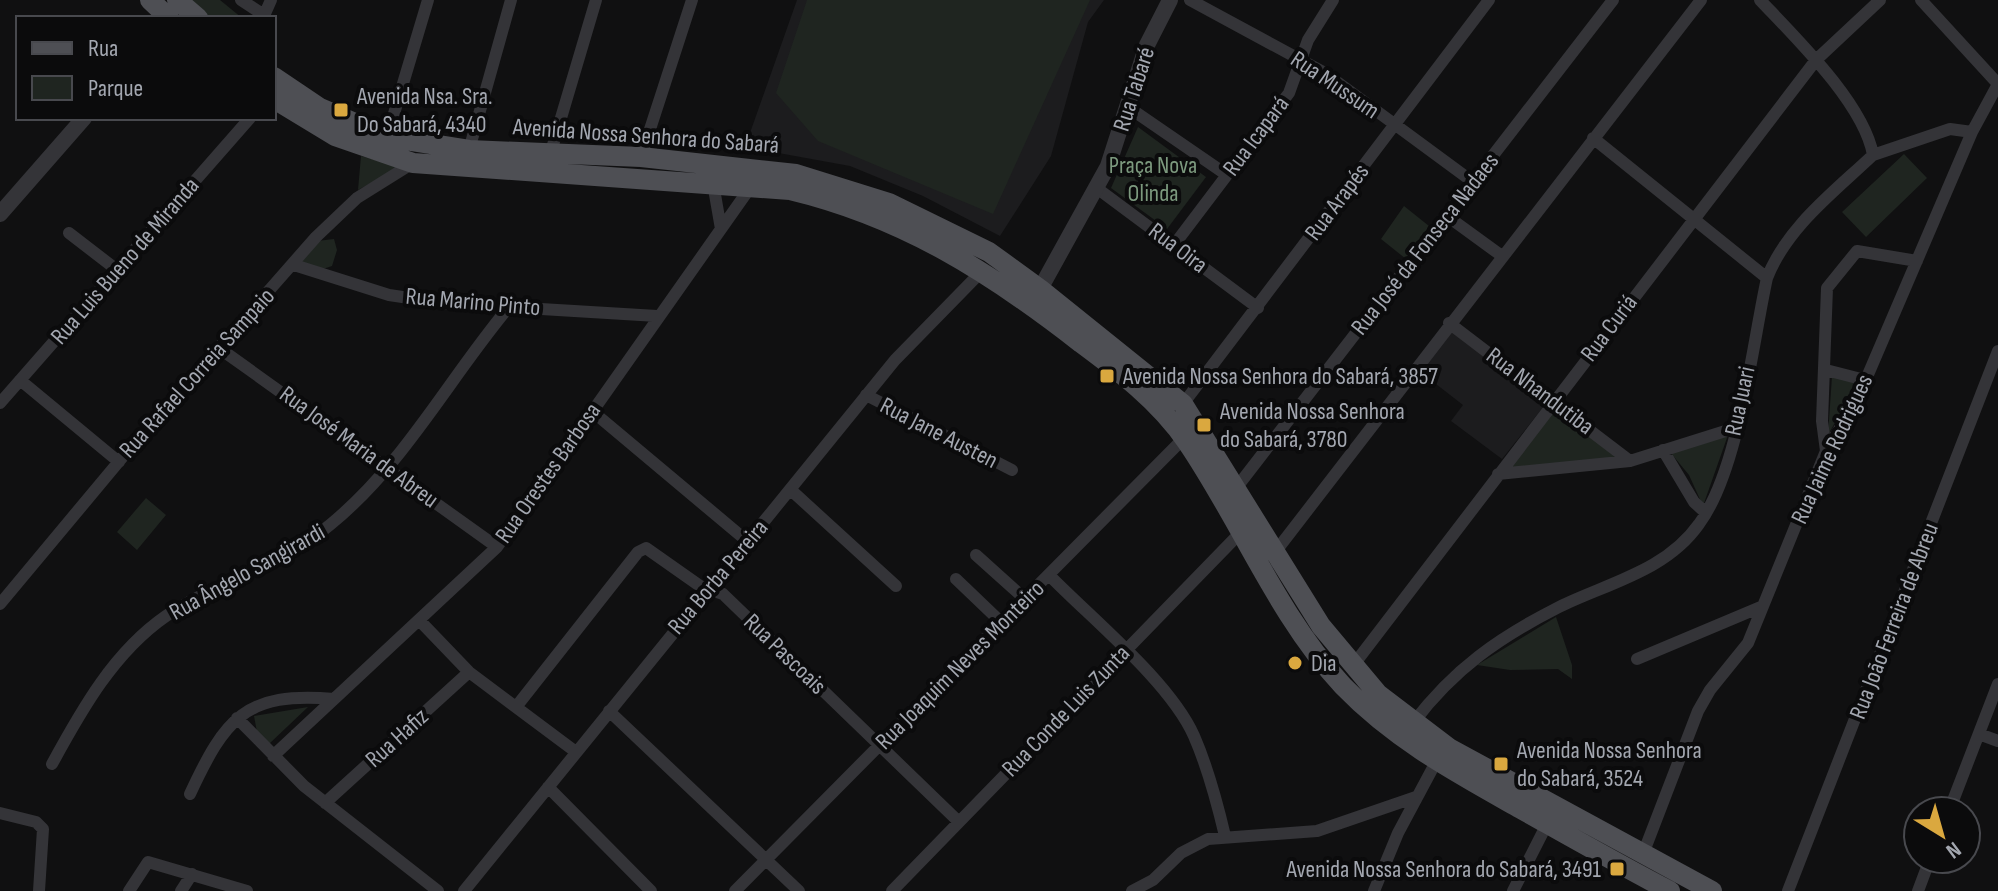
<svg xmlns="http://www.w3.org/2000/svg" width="1998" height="891" font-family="'Sofia Sans Condensed',sans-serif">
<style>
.built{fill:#1c1c1e}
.green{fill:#1f2520}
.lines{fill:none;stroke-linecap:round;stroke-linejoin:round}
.minor{stroke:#343438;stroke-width:12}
.tertiary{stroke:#343438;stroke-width:16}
.primary{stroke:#4e4f54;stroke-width:20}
.poi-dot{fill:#daa83f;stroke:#0b0b0c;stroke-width:3}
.labels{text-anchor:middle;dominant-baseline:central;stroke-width:8;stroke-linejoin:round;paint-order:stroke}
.street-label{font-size:24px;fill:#a3a7b0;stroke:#0b0b0c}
.poi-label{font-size:24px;fill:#a3a7b0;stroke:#0b0b0c;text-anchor:start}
.park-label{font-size:24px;fill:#7c997e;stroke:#0b0b0c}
</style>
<rect width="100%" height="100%" fill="#101011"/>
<path class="built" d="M797,0H1104L1088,22L1051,156L1000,236L923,196L850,166L745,147Z
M1450,329L1548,401L1502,459L1451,421L1463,405L1418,370Z"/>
<path class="green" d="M185,0H220L242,18H208Z
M807,0H1090L993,214L818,141L776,93Z
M1138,127L1206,177L1167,229L1111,188Z
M1904,154L1927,178L1866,237L1842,212Z
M361,156L400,167L358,190Z
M1404,206L1429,226L1406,259L1381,239Z
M334,239L337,250L332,266L317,271L299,262L317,241Z
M1832,376L1857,383L1828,435Z
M1554,407L1618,459L1508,469Z
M1728,435L1703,506L1689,475L1670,452Z
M146,498L166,515L137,550L117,532Z
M1556,617L1572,665V679L1558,669L1510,670L1477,665Z
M308,707L269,744L257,732L254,716Z"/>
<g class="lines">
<path class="minor" d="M241,0L264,15
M1190,0L1325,73L1473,182
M1921,0L1998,84
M263,18L271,0
M1128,107L1227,175
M387,137L428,0
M1593,138L1767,278
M469,150L511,0
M550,155L596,0
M1873,155L1950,129L1972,132
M641,157L692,0
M713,183L721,229
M1098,189L1258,308
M1447,216L1502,256
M69,233L117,270
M1174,245L1289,93L1308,40L1333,0
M294,265L389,295L443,303L657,316
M1449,323L1630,461
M219,348L497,547
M1826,370L1865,380
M20,380L119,462
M866,395L1012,470
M0,403L250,118
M1183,404L1489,0
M592,411L747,541
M1663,450L1694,502L1706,513
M1826,451L1822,421L1827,288L1857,251L1917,261
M1498,474L1630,461L1735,428
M1237,487L1613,0
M792,491L896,586
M1276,551L1701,0
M976,555L1026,600
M1050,576C1092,619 1170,682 1194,736C1208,768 1217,802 1225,836
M956,579L1003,624
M0,604L126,453L316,237L357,198L413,163
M420,621L469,672L576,752
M1637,659L1763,606
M1352,667L1816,60L1880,0
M516,707L638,552L646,548L700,586L723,594L959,822
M609,711L799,891
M237,718L304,786L438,891
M1413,723C1454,669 1498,638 1559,607C1608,583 1666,571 1699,524C1739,470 1752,346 1767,278C1787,227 1834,192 1873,155C1864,104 1796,38 1760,0
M1979,734L1998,741
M273,756L497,547L752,185
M52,764C82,709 114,652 166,616C218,581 283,565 331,524C404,464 448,380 508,308
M548,787L651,891
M190,794C225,719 245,691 334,699
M325,803L469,672
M1949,811L1998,684
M0,813L36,822L43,829L39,891
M1643,854L1698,711L1710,690L1748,643L1826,451L1858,398L1972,132L1998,84
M129,891L148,862L247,891
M181,891L192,874
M464,891L895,360L982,271
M735,891L1184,438
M892,891L1241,532
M1132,891L1153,880L1181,853L1208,839L1317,831L1416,797
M1374,891L1398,833L1436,762
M1513,891L1547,824
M1788,891L1998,351
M1918,891L1930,859"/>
<path class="tertiary" d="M0,214L84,118
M1034,300L1108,166L1147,45L1170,0"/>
<path class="primary" d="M150,0L169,18
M177,0L198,18
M274,77L320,108L387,137L469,150L641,157L796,174L889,203L989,252L1040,289L1183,404L1321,626L1378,694L1449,748L1712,891
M274,99L335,136L413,163L790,190C903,217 990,272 1081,343C1120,372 1159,401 1187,442C1241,521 1277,615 1343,686C1395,740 1457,773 1521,809C1571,837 1620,865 1670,891"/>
</g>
<g class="poi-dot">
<rect x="333" y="102" width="16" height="16" rx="4"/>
<rect x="1099" y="368" width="16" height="16" rx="4"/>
<rect x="1196" y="417" width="16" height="16" rx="4"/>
<circle cx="1295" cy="663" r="8"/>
<rect x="1493" y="756" width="16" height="16" rx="4"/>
<rect x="1609" y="861" width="16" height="16" rx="4"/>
</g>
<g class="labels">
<g class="street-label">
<text transform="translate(1335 85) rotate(34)">Rua Mussum</text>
<text transform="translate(1134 89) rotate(-72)">Rua Tabaré</text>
<text transform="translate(646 136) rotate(4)">Avenida Nossa Senhora do Sabará</text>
<text transform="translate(1256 136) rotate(-53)">Rua Icapará</text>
<text transform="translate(1337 202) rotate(-53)">Rua Arapés</text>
<text transform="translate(1425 244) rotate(-52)">Rua José da Fonseca Nadaes</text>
<text transform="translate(1178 248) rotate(37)">Rua Oira</text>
<text transform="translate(125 261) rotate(-49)">Rua Luis Bueno de Miranda</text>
<text transform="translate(473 302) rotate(5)">Rua Marino Pinto</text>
<text transform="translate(1609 328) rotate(-53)">Rua Curiá</text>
<text transform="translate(197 373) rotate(-48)">Rua Rafael Correia Sampaio</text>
<text transform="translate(1540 391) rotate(37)">Rua Nhandutiba</text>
<text transform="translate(1740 401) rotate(-78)">Rua Juari</text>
<text transform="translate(939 433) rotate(27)">Rua Jane Austen</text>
<text transform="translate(359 447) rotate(36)">Rua José Maria de Abreu</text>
<text transform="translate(1832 449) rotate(-65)">Rua Jaime Rodrigues</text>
<text transform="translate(548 473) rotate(-55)">Rua Orestes Barbosa</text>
<text transform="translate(247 572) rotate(-29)">Rua Ângelo Sangirardi</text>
<text transform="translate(718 577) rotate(-50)">Rua Borba Pereira</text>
<text transform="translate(1894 621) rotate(-69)">Rua João Ferreira de Abreu</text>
<text transform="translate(785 654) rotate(44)">Rua Pascoais</text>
<text transform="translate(960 665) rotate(-45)">Rua Joaquim Neves Monteiro</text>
<text transform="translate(1066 711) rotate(-46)">Rua Conde Luis Zunta</text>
<text transform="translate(397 738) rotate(-42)">Rua Hafiz</text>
</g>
<g class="poi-label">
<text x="357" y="96">Avenida Nsa. Sra.<tspan x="357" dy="28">Do Sabará, 4340</tspan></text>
<text x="1123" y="376">Avenida Nossa Senhora do Sabará, 3857</text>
<text x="1220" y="411">Avenida Nossa Senhora<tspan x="1220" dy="28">do Sabará, 3780</tspan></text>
<text x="1311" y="663">Dia</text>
<text x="1517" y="750">Avenida Nossa Senhora<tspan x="1517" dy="28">do Sabará, 3524</tspan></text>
<text x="1601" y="869" text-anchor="end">Avenida Nossa Senhora do Sabará, 3491</text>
</g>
<g class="park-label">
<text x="1153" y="165">Praça Nova<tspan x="1153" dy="28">Olinda</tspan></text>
</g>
</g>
<rect x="16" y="16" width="260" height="104" fill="#0b0b0c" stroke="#48494e" stroke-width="2"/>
<rect x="32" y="42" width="40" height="12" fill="#4e4f54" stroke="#48494e" stroke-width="2"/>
<text x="88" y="56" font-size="24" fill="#a3a7b0">Rua</text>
<rect x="32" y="76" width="40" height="24" fill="#1f2520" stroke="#48494e" stroke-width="2"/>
<text x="88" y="96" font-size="24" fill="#a3a7b0">Parque</text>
<g transform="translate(1942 835) rotate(143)"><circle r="38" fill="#0b0b0c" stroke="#48494e" stroke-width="2"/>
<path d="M0-6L14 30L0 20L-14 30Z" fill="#daa83f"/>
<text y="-12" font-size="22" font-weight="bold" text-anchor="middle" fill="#a3a7b0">N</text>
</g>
</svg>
